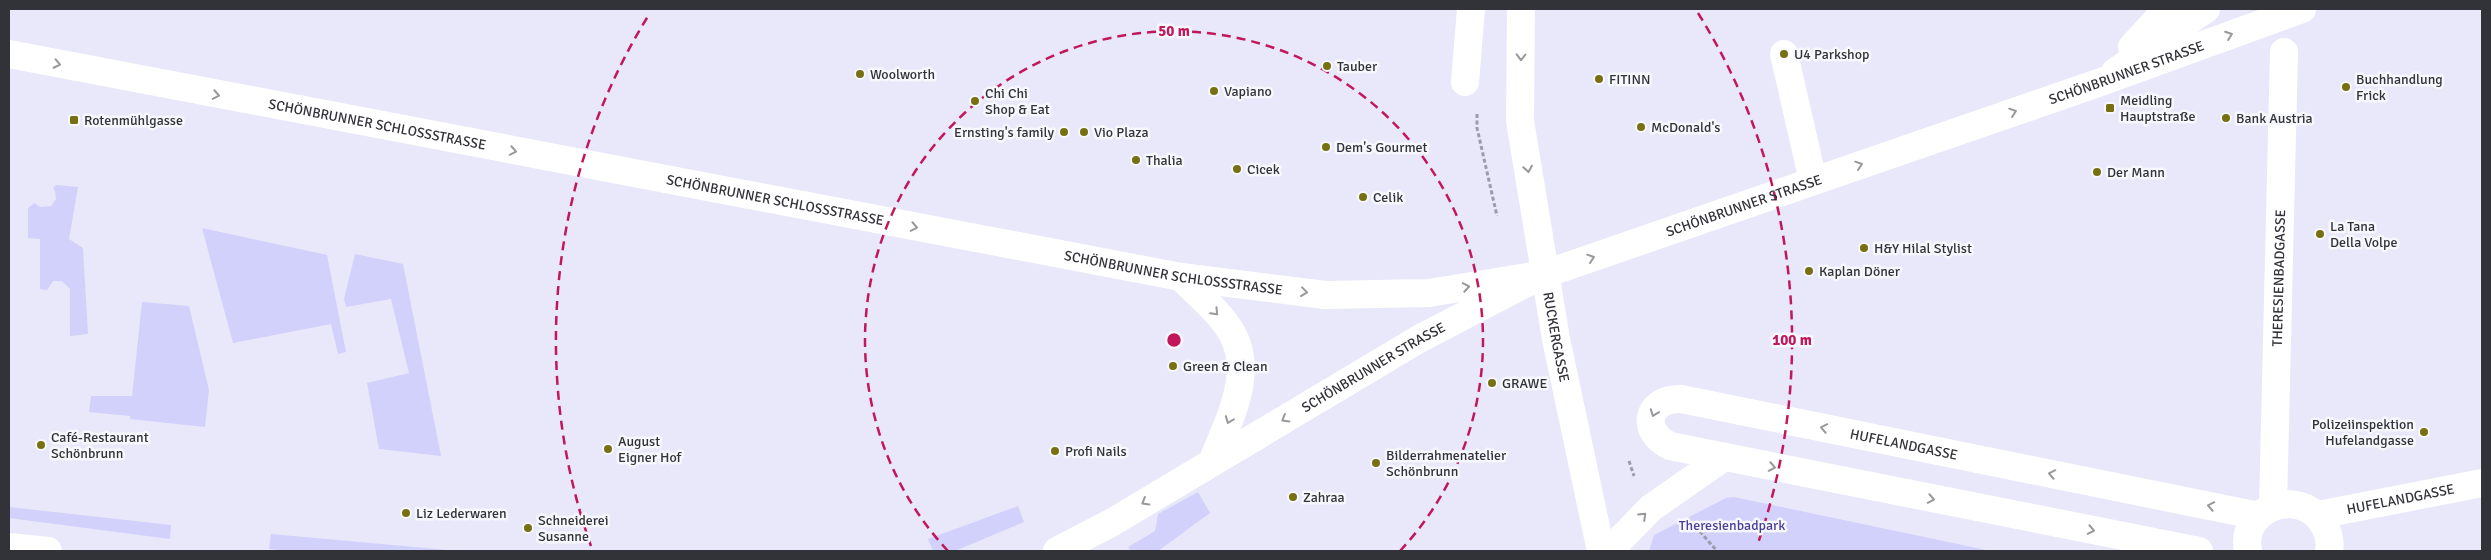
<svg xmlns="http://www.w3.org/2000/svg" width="2491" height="560" font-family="Signika,sans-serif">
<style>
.green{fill:#d1d1fc}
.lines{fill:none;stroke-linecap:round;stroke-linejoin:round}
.path{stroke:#9b9ba9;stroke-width:3;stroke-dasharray:4 2.5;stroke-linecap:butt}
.minor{stroke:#fff;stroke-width:28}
.major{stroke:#fff;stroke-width:28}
.oneway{stroke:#98989c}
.ring{fill:none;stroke:#c2185b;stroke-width:2.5;stroke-dasharray:9 6}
.poi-dot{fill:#777010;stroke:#f7f7fe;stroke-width:2}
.labels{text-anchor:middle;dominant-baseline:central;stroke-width:5;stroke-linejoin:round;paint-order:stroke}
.poi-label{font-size:14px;fill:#323239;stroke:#f7f7fe;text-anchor:start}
.street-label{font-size:14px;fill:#323239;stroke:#f7f7fe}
.park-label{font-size:14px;fill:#4a3f98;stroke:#f7f7fe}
.centre{fill:#c2185b;stroke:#f7f7fe;stroke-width:2.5}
.ring-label{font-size:15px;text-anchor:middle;font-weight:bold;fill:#c2185b;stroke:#f7f7fe;stroke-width:5;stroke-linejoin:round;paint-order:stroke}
</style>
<rect width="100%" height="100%" fill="#e8e8fa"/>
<path class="green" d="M56,185L78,187L69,239L83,248L88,334L70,336V289L62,281H53L47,290L40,289V239L28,238V208L34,203L40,207L51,206L56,199L55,191L53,188Z
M202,228L327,255L346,352L338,354L331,324L233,343Z
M355,254L403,264L441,456L379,449L367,383L409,373L391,299L346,307L344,299Z
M142,302L189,306L209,390L205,427L130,419V416L89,412L91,396H132Z
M1198,492L1210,513L1158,551H1131L1128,547L1155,531L1158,514Z
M1734,497L1991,551H1649L1654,535L1726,498Z
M1018,506L1024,522L955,551H933L928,539Z
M9,507L171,525L170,539L9,518Z
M271,534L459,551H290L269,549Z"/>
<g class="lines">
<path class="path" d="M1477,114V128L1497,216
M1629,461L1634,476
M1690,523L1696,527L1717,551"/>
<g class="minor">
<path d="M2132,47L2167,9"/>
<path d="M1784,54L1813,181"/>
<path d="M2115,72L2206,9"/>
<path d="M1465,82L1471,9"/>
<path d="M1181,277C1196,293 1214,307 1226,324C1259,367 1229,419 1212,462"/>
<path id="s1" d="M2273,506L2284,52"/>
<path id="s2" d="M2318,515L2482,483"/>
<path d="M9,547L48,551"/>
<path id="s3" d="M1057,551L1111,523L1419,339L1538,277"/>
<path d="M1609,551L1651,508L1724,457"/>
<path id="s4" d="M2199,551L1670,446C1640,432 1646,398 1681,399L2259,516"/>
<path d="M2248,551C2239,508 2299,487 2322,522C2328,531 2331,541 2329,551"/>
</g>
<g class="major">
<path id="s5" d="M1521,9L1520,121L1556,339L1601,551"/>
<path id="s6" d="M9,54L1181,277L1325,295L1429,293L1545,274L2101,82L2302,9"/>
</g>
</g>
<defs><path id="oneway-chevron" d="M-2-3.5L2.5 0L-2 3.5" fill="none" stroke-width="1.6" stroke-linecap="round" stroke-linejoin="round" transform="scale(1.25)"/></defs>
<g class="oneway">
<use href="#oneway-chevron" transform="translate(2229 35) rotate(-20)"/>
<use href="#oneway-chevron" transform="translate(1521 57) rotate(91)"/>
<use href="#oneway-chevron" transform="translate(57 64) rotate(12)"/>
<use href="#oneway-chevron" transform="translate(216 95) rotate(11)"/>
<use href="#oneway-chevron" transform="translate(2013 112) rotate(-19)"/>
<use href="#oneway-chevron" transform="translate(513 151) rotate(11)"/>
<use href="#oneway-chevron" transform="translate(1859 165) rotate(-19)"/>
<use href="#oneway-chevron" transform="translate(1528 169) rotate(81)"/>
<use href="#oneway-chevron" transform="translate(914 227) rotate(11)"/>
<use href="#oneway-chevron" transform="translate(1591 258) rotate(-19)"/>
<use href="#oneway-chevron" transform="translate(1466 287) rotate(-10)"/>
<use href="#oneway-chevron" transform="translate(1304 292) rotate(7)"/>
<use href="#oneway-chevron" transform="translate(1215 312) rotate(46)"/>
<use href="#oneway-chevron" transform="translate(1654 413) rotate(110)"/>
<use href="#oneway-chevron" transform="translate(1285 419) rotate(149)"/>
<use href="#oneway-chevron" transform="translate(1229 420) rotate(111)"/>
<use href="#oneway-chevron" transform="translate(1824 428) rotate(-169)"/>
<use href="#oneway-chevron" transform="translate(1772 467) rotate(11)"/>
<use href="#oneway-chevron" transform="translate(2052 474) rotate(-169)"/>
<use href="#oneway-chevron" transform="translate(1931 499) rotate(11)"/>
<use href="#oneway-chevron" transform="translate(1145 502) rotate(149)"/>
<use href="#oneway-chevron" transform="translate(2211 506) rotate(-169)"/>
<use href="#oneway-chevron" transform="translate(1643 516) rotate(-44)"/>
<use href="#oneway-chevron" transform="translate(2091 530) rotate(11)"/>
</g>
<g class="ring">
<path d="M948 551A309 309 0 1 1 1400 551"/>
<path d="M591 546A618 618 0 0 1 650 13M1698 13A618 618 0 0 1 1757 546"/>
</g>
<g class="poi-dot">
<circle cx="1784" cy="54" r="5"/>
<circle cx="1327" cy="66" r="5"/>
<circle cx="860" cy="74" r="5"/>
<circle cx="1599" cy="79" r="5"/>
<circle cx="2346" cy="87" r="5"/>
<circle cx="1214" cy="91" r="5"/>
<circle cx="975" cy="101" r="5"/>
<rect x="2105" y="103" width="10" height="10" rx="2.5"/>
<circle cx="2226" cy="118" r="5"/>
<rect x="69" y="115" width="10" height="10" rx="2.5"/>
<circle cx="1641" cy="127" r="5"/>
<circle cx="1064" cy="132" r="5"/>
<circle cx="1084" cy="132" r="5"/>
<circle cx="1326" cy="147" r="5"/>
<circle cx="1136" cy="160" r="5"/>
<circle cx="1237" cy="169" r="5"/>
<circle cx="2097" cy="172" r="5"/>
<circle cx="1363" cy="197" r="5"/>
<circle cx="2320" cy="234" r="5"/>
<circle cx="1864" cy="248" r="5"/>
<circle cx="1809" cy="271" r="5"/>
<circle cx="1173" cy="366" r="5"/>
<circle cx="1492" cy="383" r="5"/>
<circle cx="2424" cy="432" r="5"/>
<circle cx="41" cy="445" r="5"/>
<circle cx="608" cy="449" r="5"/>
<circle cx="1055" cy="451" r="5"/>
<circle cx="1376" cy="463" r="5"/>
<circle cx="1293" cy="497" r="5"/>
<circle cx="406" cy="513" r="5"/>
<circle cx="528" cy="528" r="5"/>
</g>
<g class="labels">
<g class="poi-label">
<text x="1794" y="54">U4 Parkshop</text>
<text x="1337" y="66">Tauber</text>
<text x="870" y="74">Woolworth</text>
<text x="1609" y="79">FITINN</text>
<text x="2356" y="79">Buchhandlung<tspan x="2356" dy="16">Frick</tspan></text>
<text x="1224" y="91">Vapiano</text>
<text x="985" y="93">Chi Chi<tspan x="985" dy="16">Shop &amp; Eat</tspan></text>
<text x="2120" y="100">Meidling<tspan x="2120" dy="16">Hauptstraße</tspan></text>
<text x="2236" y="118">Bank Austria</text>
<text x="84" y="120">Rotenmühlgasse</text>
<text x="1651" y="127">McDonald's</text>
<text x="1054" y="132" text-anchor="end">Ernsting's family</text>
<text x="1094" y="132">Vio Plaza</text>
<text x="1336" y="147">Dem's Gourmet</text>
<text x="1146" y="160">Thalia</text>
<text x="1247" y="169">Cicek</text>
<text x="2107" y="172">Der Mann</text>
<text x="1373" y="197">Celik</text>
<text x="2330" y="226">La Tana<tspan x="2330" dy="16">Della Volpe</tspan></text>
<text x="1874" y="248">H&amp;Y Hilal Stylist</text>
<text x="1819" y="271">Kaplan Döner</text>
<text x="1183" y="366">Green &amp; Clean</text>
<text x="1502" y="383">GRAWE</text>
<text x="2414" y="424" text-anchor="end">Polizeiinspektion<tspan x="2414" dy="16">Hufelandgasse</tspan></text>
<text x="51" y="437">Café-Restaurant<tspan x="51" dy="16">Schönbrunn</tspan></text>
<text x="618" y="441">August<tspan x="618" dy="16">Eigner Hof</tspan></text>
<text x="1065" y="451">Profi Nails</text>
<text x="1386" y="455">Bilderrahmenatelier<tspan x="1386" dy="16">Schönbrunn</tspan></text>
<text x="1303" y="497">Zahraa</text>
<text x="416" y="513">Liz Lederwaren</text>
<text x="538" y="520">Schneiderei<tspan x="538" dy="16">Susanne</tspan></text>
</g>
<g class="street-label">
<text stroke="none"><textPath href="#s6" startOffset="2175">SCHÖNBRUNNER STRASSE</textPath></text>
<text stroke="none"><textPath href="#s6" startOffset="375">SCHÖNBRUNNER SCHLOSSSTRASSE</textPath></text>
<text stroke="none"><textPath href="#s6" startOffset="780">SCHÖNBRUNNER SCHLOSSSTRASSE</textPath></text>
<text stroke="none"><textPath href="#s6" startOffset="1770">SCHÖNBRUNNER STRASSE</textPath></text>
<text stroke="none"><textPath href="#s6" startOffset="1185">SCHÖNBRUNNER SCHLOSSSTRASSE</textPath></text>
<text stroke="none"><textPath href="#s1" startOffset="228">THERESIENBADGASSE</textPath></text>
<text stroke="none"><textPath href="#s5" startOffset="331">RUCKERGASSE</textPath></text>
<text stroke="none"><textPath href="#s3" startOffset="366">SCHÖNBRUNNER STRASSE</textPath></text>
<text stroke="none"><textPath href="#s4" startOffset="842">HUFELANDGASSE</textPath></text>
<text stroke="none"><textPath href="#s2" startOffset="84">HUFELANDGASSE</textPath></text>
</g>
<g class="park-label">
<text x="1732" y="525">Theresienbadpark</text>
</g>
</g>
<circle cx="1174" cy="340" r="8" class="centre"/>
<g class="ring-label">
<text x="1174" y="36">50 m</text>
<text x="1792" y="345">100 m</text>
</g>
<rect width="2491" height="560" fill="none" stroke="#323239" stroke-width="20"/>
</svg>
